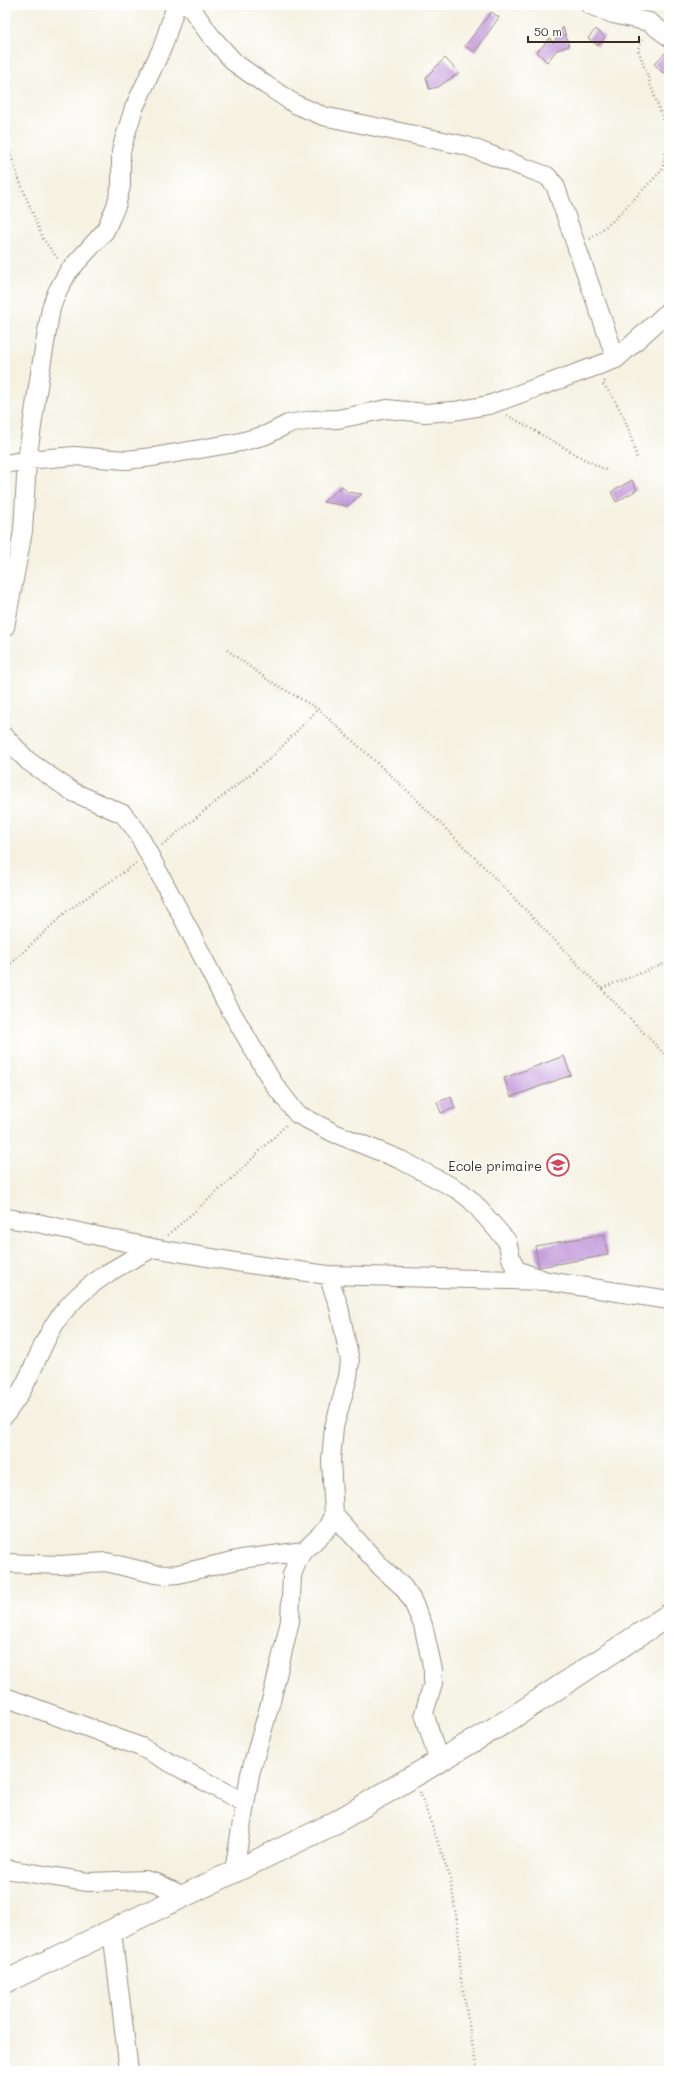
<svg xmlns="http://www.w3.org/2000/svg" width="674" height="2076" font-family="Mali,sans-serif">
<style>
.building{fill:#c093d8}
.lines{fill:none;stroke-linecap:round;stroke-linejoin:round}
.minor-casing{stroke:#988e80;stroke-width:20}
.tertiary-casing{stroke:#988e80;stroke-width:24}
.path{stroke:#988e80;stroke-width:2.5;stroke-dasharray:1 3;stroke-linecap:butt}
.minor{stroke:#fff;stroke-width:18}
.tertiary{stroke:#fff;stroke-width:22}
.labels{text-anchor:middle;dominant-baseline:central;stroke-width:3;stroke-linejoin:round;paint-order:stroke}
.poi-label{font-size:13px;fill:#3b2a1e;stroke:#fff;text-anchor:end}
</style>
<rect width="100%" height="100%" fill="#fff"/>
<filter id="ink" filterUnits="userSpaceOnUse"><feTurbulence type="fractalNoise" baseFrequency=".025" numOctaves="2"/><feDisplacementMap in="SourceGraphic" scale="8" xChannelSelector="R" yChannelSelector="G"/><feConvolveMatrix kernelMatrix="1 2 1 2 8 2 1 2 1" color-interpolation-filters="sRGB"/></filter>
<filter id="wash" filterUnits="userSpaceOnUse"><feTurbulence type="fractalNoise" baseFrequency=".012" numOctaves="4" result="noise"/><feDisplacementMap in="SourceGraphic" scale="16" xChannelSelector="R" yChannelSelector="G"/><feGaussianBlur stdDeviation="0.9" result="paint"/><feColorMatrix in="noise" values="0 0 0 0 0 0 0 0 0 0 0 0 0 0 0 0 0 1.4 0 .05"/><feComposite in="paint" operator="in"/></filter>
<g filter="url(#wash)">
<rect width="100%" height="100%" fill="#f5f2e2"/>
<g id="blocks">
<path class="building" d="M491,12L499,17L475,52L465,46Z
M563,27L569,46L557,50L547,62L537,52L550,38L553,43Z
M596,29L605,37L598,46L588,38Z
M669,49V67L663,73L654,64Z
M445,58L459,73L438,87L429,89L426,77Z
M632,480L637,490L616,502L611,492Z
M342,486L347,492L362,494L347,506L323,502Z
M564,1056L571,1075L511,1097L504,1078Z
M451,1097L455,1108L441,1113L437,1102Z
M604,1234L608,1255L539,1267L535,1246Z"/>
</g>
</g>
<g filter="url(#ink)">
<use href="#blocks" fill-opacity="0" stroke="#988e80" stroke-width="1"/>
<g class="lines">
<g class="minor-casing">
<path id="minor" d="M189,5L210,35L235,63L266,85L295,104L323,116L467,146L547,176L555,185L616,359
M590,5L613,14L649,22L669,37
M5,464L27,460L74,456L126,460L153,457L241,442L266,435L288,424L312,420L338,419L387,409L425,413L454,411L489,405L616,359L669,311
M5,627L23,531L27,460L40,373L51,308L57,292L68,272L105,231L116,206L121,186V152L124,140L134,108L163,46L176,5
M5,737L28,761L73,792L123,814L136,830L185,922L224,999L273,1083L297,1114L334,1133L401,1160L460,1191L472,1201L507,1241L511,1258L516,1270L547,1281
M5,1218L33,1222L153,1248L242,1263L328,1275L547,1281L669,1300
M5,1415C12,1405 20,1395 25,1384C37,1362 45,1336 60,1316C84,1284 118,1266 153,1248
M334,1515L381,1567L403,1587L412,1600L423,1625L433,1670V1683L424,1713L439,1762
M5,1563L60,1565L106,1562L155,1574L166,1575L178,1574L241,1559L304,1551
M5,1697L141,1747L245,1803
M5,1869L88,1882L145,1880L157,1883L183,1896
M234,1871L250,1774L272,1697L290,1621L292,1575L297,1562L304,1551L328,1528L334,1515L331,1460L334,1427L348,1377L350,1361L339,1307L328,1275
M112,1931L129,2071"/>
</g>
<g class="tertiary-casing">
<path id="tertiary" d="M5,1982L331,1825L512,1718L669,1615"/>
</g>
<path class="path" d="M5,137L18,177L43,239L58,259
M590,239L614,220L662,170L669,137L638,49L643,38
M605,381L603,384C622,407 630,431 637,459
M507,415L586,460L608,471
M227,650L268,680L318,709L410,793L488,871L669,1059
M162,845L273,756L318,709
M5,969L67,911L137,863
M602,988L669,962
M168,1235L237,1174L286,1125
M420,1792L450,1877L458,1928L461,1979L477,2071"/>
<use href="#minor" class="minor"/>
<use href="#tertiary" class="tertiary"/>
</g>
</g>
<defs>
<g id="school-ring" transform="scale(1.15)"><circle r="9.5" fill="#fff" stroke="#d1495b" stroke-width="1.5"/><path d="M0-5L7-2L0 1L-7-2ZM-4 1L0 2.5L4 1V4Q0 6-4 4Z" fill="#d1495b"/></g>
</defs>
<g fill-rule="evenodd">
<use href="#school-ring" x="558" y="1165"/>
</g>
<g class="labels">
<g class="poi-label">
<text x="542" y="1165">Ecole primaire</text>
</g>
</g>
<rect width="674" height="2076" fill="none" stroke="#fff" stroke-width="20"/>
<path d="M528 36v6h111v-6" fill="none" stroke="#3b2a1e" stroke-width="2"/>
<text x="534" y="36" font-size="12" fill="#3b2a1e" stroke="#ffffff" stroke-width="3" paint-order="stroke">50 m</text>
</svg>
